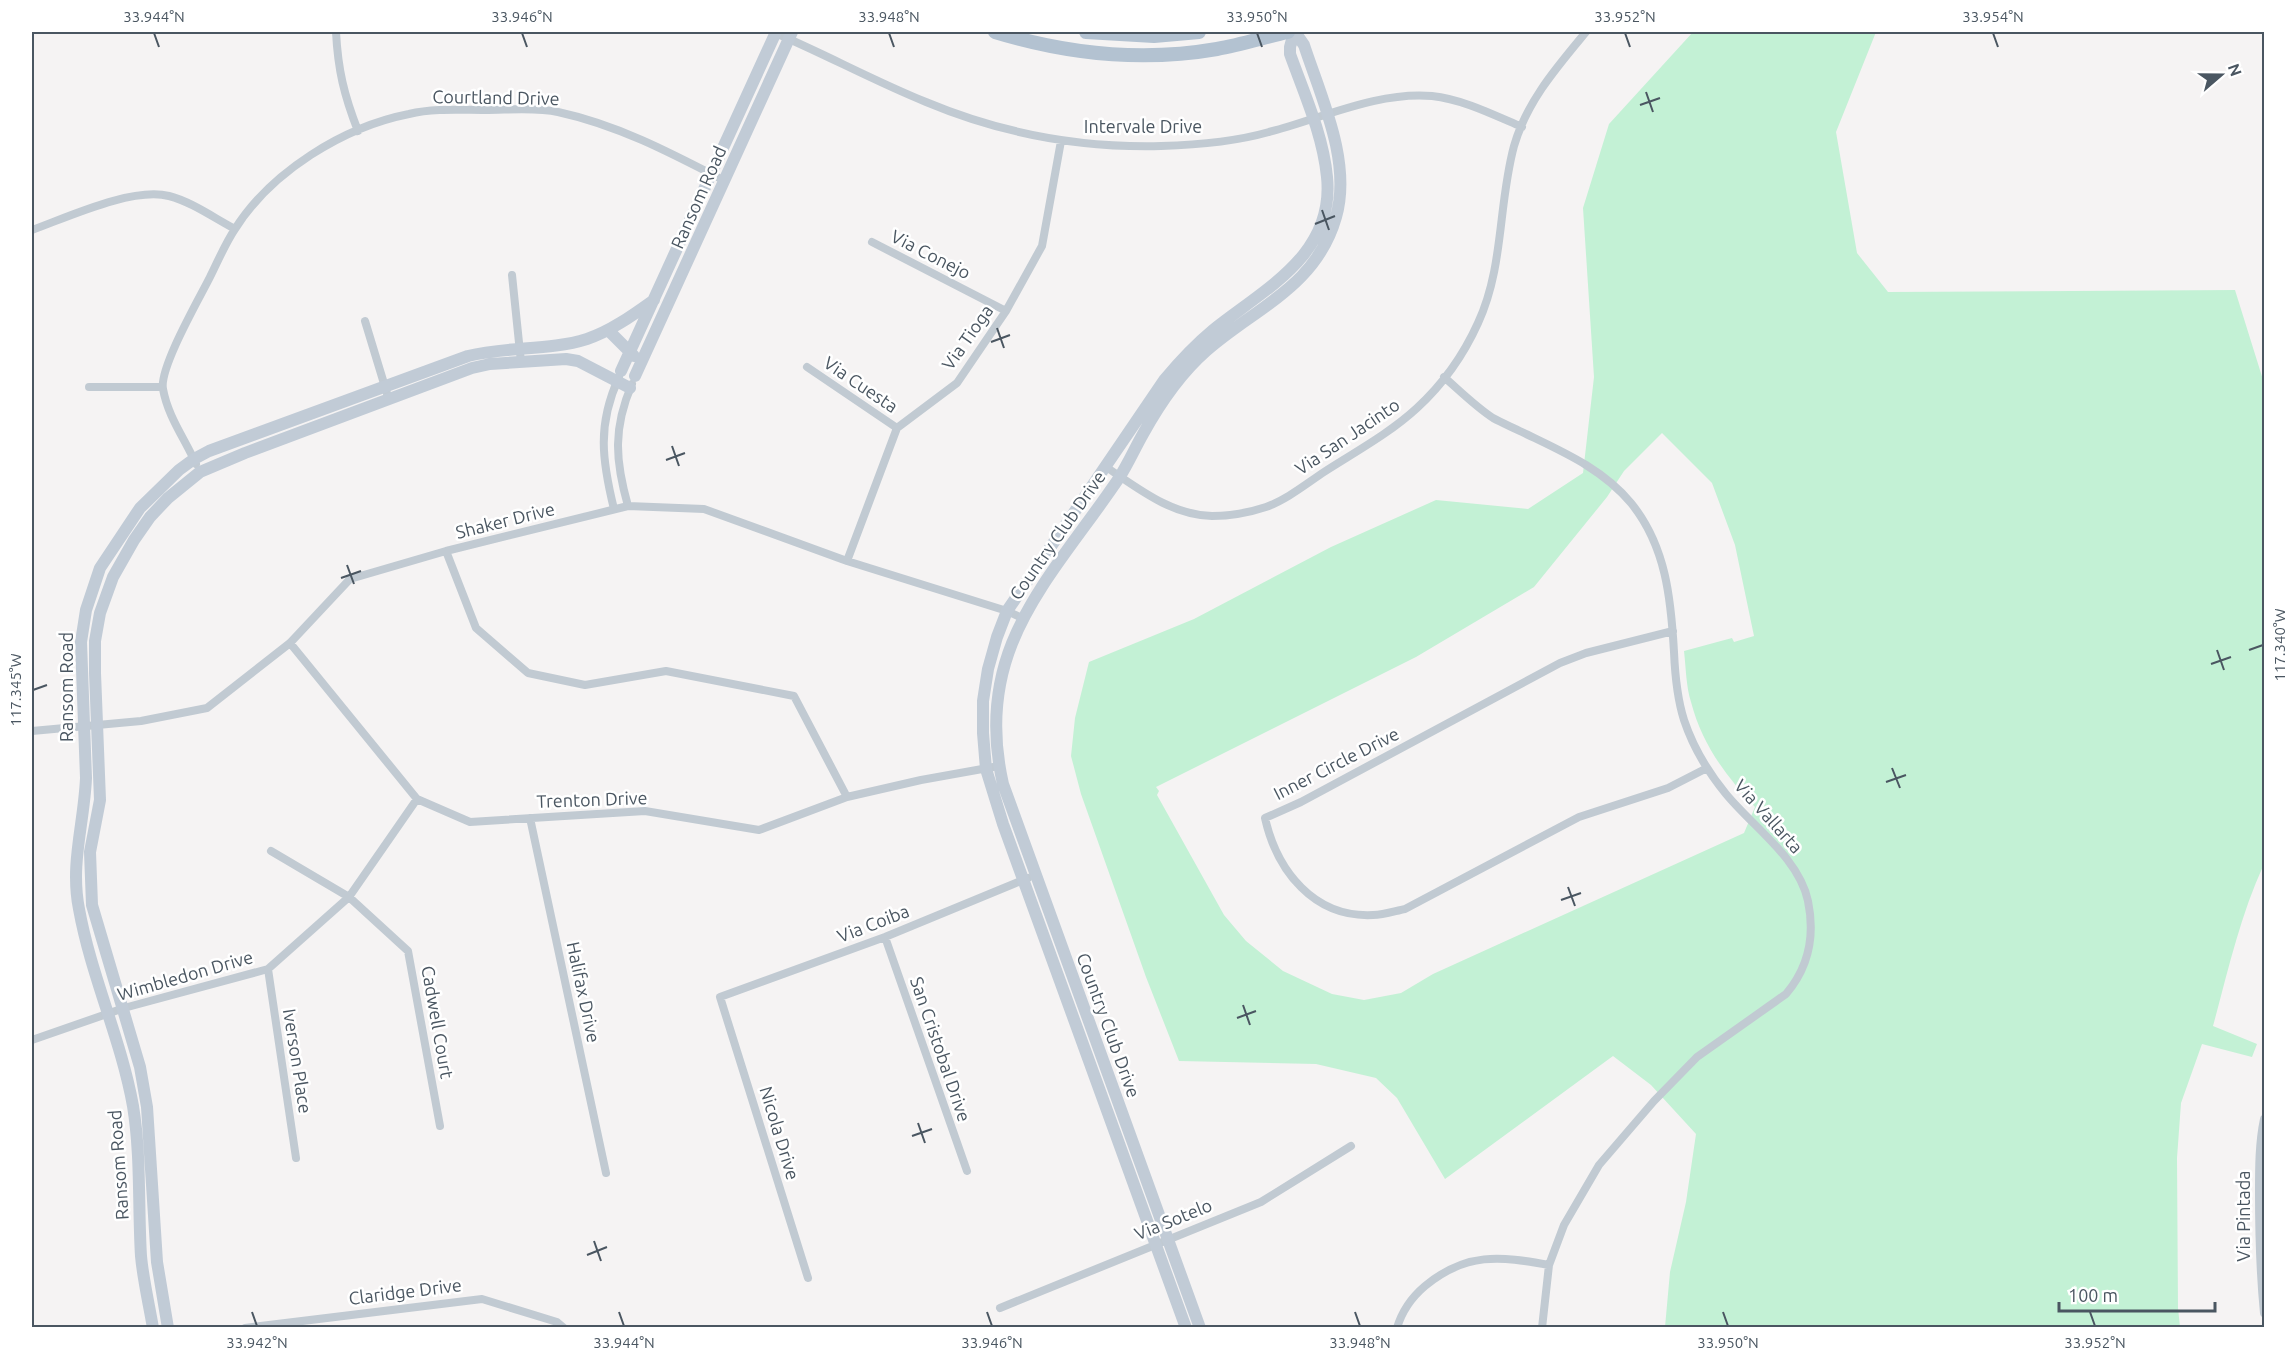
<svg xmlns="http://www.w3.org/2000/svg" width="2296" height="1359" font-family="Ubuntu,sans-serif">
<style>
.green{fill:#c3f1d5;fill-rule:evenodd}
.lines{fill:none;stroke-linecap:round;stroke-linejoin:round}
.street{stroke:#c1cad2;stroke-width:8}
.secondary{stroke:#c1cbd6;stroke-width:12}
.primary{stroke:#b3c2d1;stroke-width:14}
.ticks{fill:none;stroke:#4a5661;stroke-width:2}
.labels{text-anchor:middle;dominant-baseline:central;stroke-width:5;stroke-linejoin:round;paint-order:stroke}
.street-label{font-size:18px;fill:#4a5661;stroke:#fff}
.neatline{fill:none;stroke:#4a5661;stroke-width:2}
.ticks-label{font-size:15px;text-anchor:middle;fill:#4a5661}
</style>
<rect width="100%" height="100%" fill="#f5f3f3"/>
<path class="green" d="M1693,32H1876L1836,132L1857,253L1888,292L2235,290L2264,383V864C2240,916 2228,971 2213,1026L2257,1044L2252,1057L2202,1044L2181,1103L2177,1158L2178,1308L2180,1327H1665L1670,1272L1686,1202L1696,1134L1651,1085L1613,1056L1445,1179L1397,1098L1376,1078L1316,1064L1179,1061L1146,977L1081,794L1071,756L1075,718L1089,662L1194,619L1331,547L1436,500L1528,509L1583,473L1594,377L1583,208L1609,124ZM1662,433L1712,483L1735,545L1754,636L1734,642L1732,638L1684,651C1686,668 1686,686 1691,702C1702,744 1725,775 1755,807L1744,833L1433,974L1401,993L1364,1000L1332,994L1283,971L1246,941L1224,915L1157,795L1159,791L1156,787L1416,657L1534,587L1607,497L1624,471Z"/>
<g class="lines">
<path class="street" d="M336,32C338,70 344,95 358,131
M773,32C825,54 874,81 926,102C1000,133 1080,148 1161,146C1196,145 1234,142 1269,132C1320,119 1378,91 1432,96C1462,99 1494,115 1522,127
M32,230C68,217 132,187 169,196C192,202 214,218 235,229
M872,242L1006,311
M512,275L521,362
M365,321L389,400
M807,367L897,428
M1444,377C1460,391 1476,407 1493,418C1502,423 1512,427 1522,432C1561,451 1602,468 1631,503C1666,546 1671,599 1674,652C1675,675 1677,698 1684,720C1693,747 1708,772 1726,794C1753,827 1799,858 1808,901C1815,935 1809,967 1786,994L1697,1057L1654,1101L1599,1165L1564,1225L1549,1265L1542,1328
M89,387H162
M196,464C185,439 168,417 163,389C159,368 199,299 210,277C218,261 225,244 235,229C271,172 343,127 409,114C434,108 460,110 485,110C508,110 536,107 558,112C618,125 671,153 725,181
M1106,467C1139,489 1171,515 1212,516C1230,516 1248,513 1266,507C1286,500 1306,484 1324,472C1355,452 1390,433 1417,408C1442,385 1464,354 1478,323C1504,267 1498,205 1514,146C1527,101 1557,67 1586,32
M628,506C615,460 613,428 632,384
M614,509C602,460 597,425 619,377
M446,551L476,628L528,673L585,685L666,671L794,696L847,797
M847,561L897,428L957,383L1006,311L1042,246L1061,141
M1673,631L1586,653L1560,663L1301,802L1265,818C1277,871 1314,918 1373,915C1384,915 1395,911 1405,909L1579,817L1668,788L1707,768
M290,643L417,799L470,822L645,811L759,830L847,797L921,780L999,766
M32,731L141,721L207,708L290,643L350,579L446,551L628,506L704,509L847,561L1007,611L1022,618
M530,818L606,1173
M271,851L349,897L408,951L440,1126
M885,937L967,1171
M268,969L296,1158
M32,1040L124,1008L268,969L349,897L417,799
M2264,1119C2259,1143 2259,1167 2259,1193C2259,1233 2260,1273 2264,1313
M808,1278L720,997L885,937L1028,878
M1000,1308L1261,1202L1351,1146
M245,1328L482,1299L557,1322L564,1328
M1397,1328C1402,1311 1412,1297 1425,1286C1466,1252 1500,1256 1549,1265"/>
<path class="secondary" d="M608,330L634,356
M621,371L776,32
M635,376L792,32
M153,1328C149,1304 143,1279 141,1256C138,1206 141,1155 133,1106C121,1039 91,976 79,909C70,864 84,824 86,778L81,642L86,610L100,568L140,508L179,470L194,459L209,451L468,356C507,346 549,351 587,339C611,331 633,315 654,300
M168,1328L157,1262L147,1107L140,1067L92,905L90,852L100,800L95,673V641L100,613L113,577L134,540L150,517L168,498L200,472L245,453L472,368L490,364L566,359L578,361L630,388
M1186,1328L1003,824L986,769L983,733V701L988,669L997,637L1007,611L1165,379C1180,361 1195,345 1213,330C1264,289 1335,255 1327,177C1323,135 1304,93 1290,54V47L1294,32
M1200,1328L1003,784C972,648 1050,580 1119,478C1128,464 1135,448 1143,434C1159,405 1181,373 1206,351C1256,307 1316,287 1336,217C1352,162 1321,97 1304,45L1295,32"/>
<path class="primary" d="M995,32C1067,54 1142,62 1217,49C1241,45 1265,37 1288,32
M1086,32L1154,36L1199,32"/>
</g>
<path class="ticks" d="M154,33L159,47M522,33L527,47M889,33L894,47M1257,33L1262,47M1625,33L1630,47M1993,33L1998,47M1646,92L1653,112M1640,105L1660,98M1322,210L1329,230M1315,224L1335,216M997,328L1004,348M991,342L1010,335M672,446L679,466M666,460L685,453M347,565L354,584M341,578L361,571M2217,650L2224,670M2249,650L2263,645M2211,664L2231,657M33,690L47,685M1892,768L1900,788M1886,782L1906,775M1568,887L1575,906M1561,900L1581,893M1243,1005L1250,1025M1237,1018L1256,1011M918,1123L925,1143M912,1136L932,1129M594,1241L601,1261M587,1255L607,1247M252,1312L257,1326M619,1312L624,1326M987,1312L992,1326M1355,1312L1360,1326M1723,1312L1728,1326M2090,1312L2095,1326"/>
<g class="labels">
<g class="street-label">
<text transform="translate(496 97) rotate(1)">Courtland Drive</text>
<text x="1143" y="126">Intervale Drive</text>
<text transform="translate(698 197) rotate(-66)">Ransom Road</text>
<text transform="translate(931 254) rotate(27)">Via Conejo</text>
<text transform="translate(967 337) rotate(-55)">Via Tioga</text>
<text transform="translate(861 384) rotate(34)">Via Cuesta</text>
<text transform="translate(1347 436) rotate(-34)">Via San Jacinto</text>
<text transform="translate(505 520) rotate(-14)">Shaker Drive</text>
<text transform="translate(1057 535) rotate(-55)">Country Club Drive</text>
<text transform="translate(66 687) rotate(-90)">Ransom Road</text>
<text transform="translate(1336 763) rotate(-27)">Inner Circle Drive</text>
<text transform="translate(592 799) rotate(-2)">Trenton Drive</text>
<text transform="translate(1769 816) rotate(48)">Via Vallarta</text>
<text transform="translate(873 923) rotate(-21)">Via Coiba</text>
<text transform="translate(185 975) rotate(-16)">Wimbledon Drive</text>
<text transform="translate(584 992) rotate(78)">Halifax Drive</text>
<text transform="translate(438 1022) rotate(80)">Cadwell Court</text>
<text transform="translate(1109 1025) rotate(70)">Country Club Drive</text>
<text transform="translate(941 1049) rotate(71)">San Cristobal Drive</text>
<text transform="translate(298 1061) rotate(81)">Iverson Place</text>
<text transform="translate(780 1133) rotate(73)">Nicola Drive</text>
<text transform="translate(118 1165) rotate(-94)">Ransom Road</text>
<text transform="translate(2243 1216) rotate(-90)">Via Pintada</text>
<text transform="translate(1173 1219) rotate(-22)">Via Sotelo</text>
<text transform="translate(405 1291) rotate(-7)">Claridge Drive</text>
</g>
</g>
<rect width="2296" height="1359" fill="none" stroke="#ffffff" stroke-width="66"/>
<g transform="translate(2221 75) rotate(70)" stroke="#ffffff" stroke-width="4.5" paint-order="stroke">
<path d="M0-4.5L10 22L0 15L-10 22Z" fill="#4a5661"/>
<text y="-9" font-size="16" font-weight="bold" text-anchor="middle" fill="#4a5661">N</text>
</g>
<path d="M2059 1302v9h156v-9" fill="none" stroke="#4a5661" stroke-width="3"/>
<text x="2068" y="1302" font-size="18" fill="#4a5661" stroke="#ffffff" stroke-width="4.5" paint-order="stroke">100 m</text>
<rect x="33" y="33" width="2230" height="1293" class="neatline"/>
<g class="ticks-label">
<text x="154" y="22">33.944°N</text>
<text x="522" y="22">33.946°N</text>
<text x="889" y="22">33.948°N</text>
<text x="1257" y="22">33.950°N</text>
<text x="1625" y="22">33.952°N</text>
<text x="1993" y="22">33.954°N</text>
<text transform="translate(2280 645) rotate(-90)" y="5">117.340°W</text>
<text transform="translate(16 690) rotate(-90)" y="5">117.345°W</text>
<text x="257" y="1348">33.942°N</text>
<text x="624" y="1348">33.944°N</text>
<text x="992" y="1348">33.946°N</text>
<text x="1360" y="1348">33.948°N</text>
<text x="1728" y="1348">33.950°N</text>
<text x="2095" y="1348">33.952°N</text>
</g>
</svg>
